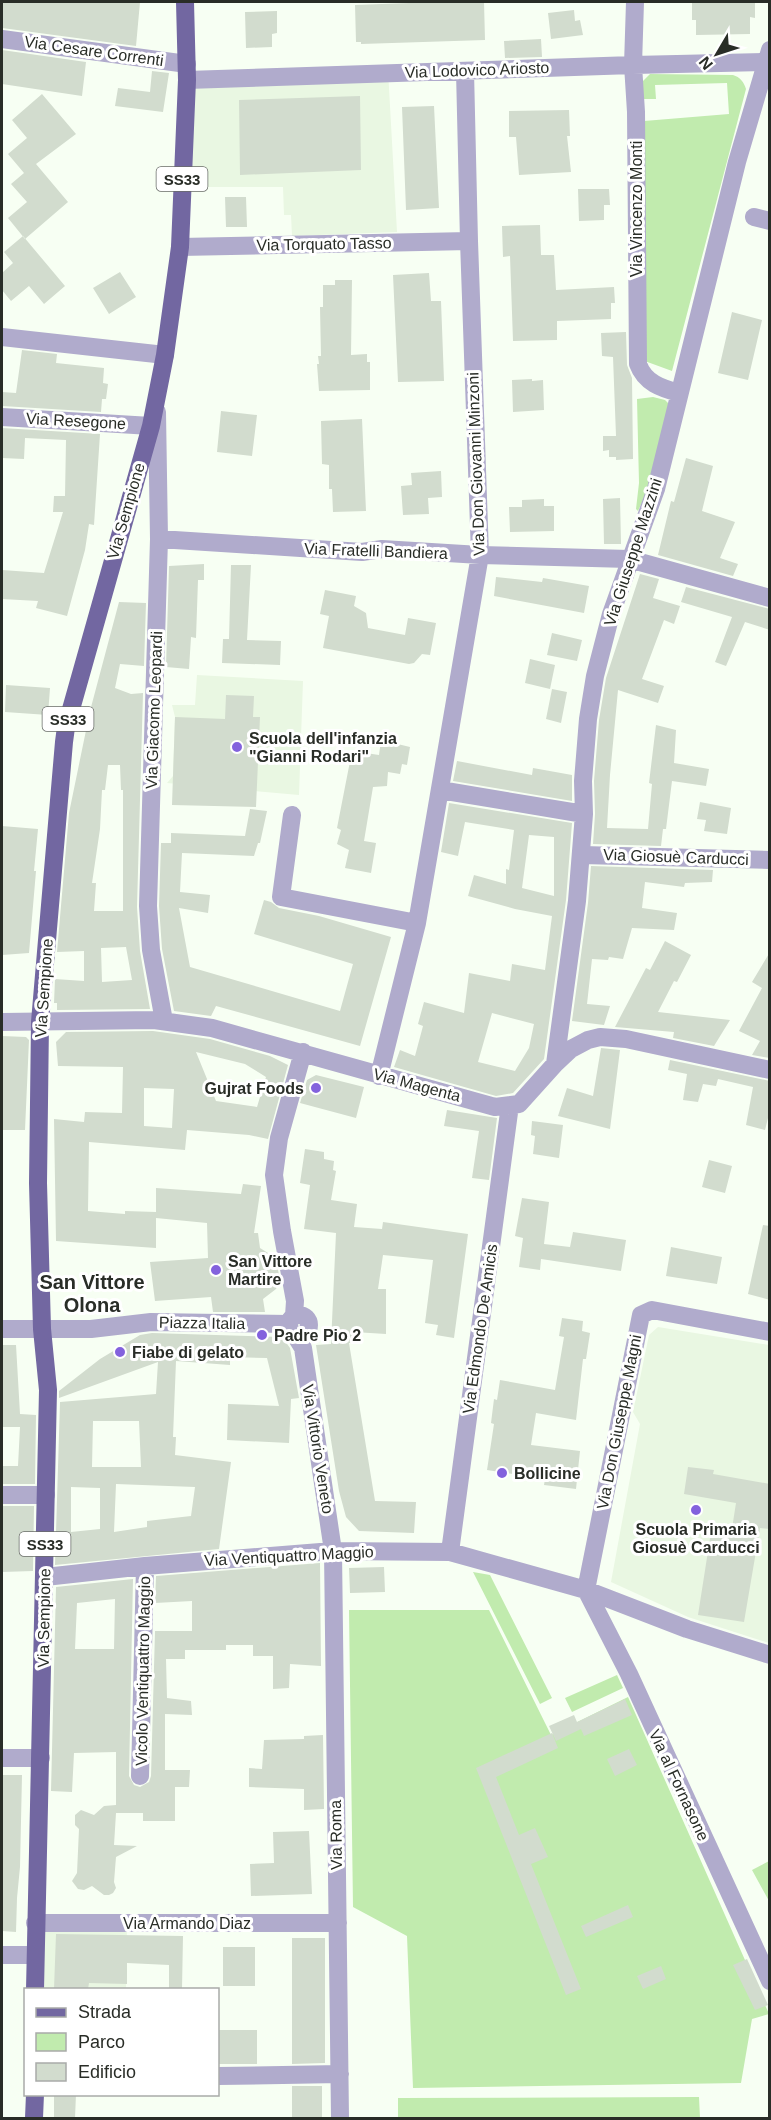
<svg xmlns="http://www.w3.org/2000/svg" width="771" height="2120" font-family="Helvetica,sans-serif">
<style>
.built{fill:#e9f7e2}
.green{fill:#c1ebae}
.building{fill:#d2dcce;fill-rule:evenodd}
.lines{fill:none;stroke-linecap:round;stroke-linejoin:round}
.minor{stroke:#b0abcc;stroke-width:18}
.major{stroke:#7267a1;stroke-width:18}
.poi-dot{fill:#8362dd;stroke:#fff;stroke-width:2}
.labels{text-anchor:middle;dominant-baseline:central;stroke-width:6;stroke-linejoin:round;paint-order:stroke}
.shield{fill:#fff;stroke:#696c68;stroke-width:1.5}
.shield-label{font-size:15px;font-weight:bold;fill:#292d27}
.street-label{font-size:16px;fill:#292d27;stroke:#fff}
.poi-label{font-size:16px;font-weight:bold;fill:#292d27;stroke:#fff;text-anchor:start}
.quarter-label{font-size:20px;font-weight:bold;fill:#292d27;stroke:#fff}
</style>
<rect width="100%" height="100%" fill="#f7fff3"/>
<path class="built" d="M388,70L397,232L292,236L291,215H284L283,187H187V75Z
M197,675L303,681L299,795L167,783L173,776L175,717L172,705H195Z
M658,1327L769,1345V1643L688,1617L611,1582L640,1424L633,1412L649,1335Z
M39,1927L127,1928L126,1989L39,1990Z"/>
<path class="green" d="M650,74L733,75C740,77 744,82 746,89L672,371L642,360L644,121L729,114L727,83L655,85L656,99H643L642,82Z
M653,397L665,400L669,404L649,487L638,511L636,509L639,483L637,399Z
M473,1572L490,1575L552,1698L540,1704Z
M349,1610H489L551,1735L628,1697L769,2014L752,2019L741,2083L413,2088L407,1936L353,1907Z
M617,1675L623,1688L572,1712L565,1698Z
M769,1861V1901L752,1870Z
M699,2097L700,2118H398V2098Z"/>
<path class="building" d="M2,2H140L136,46L2,28Z
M436,2H484L485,40L361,44V42H356L355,5Z
M692,2H755V18L750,17V34L696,35V20H692Z
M574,10L575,21L580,20L583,35L551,39L548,13Z
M277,11V33L272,34V47L246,48L245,12Z
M541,39L542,57L505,58L504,41Z
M2,50L86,62L82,96L2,84Z
M152,71L169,73L163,112L115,106L118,88L150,92Z
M42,94L76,134L36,164L68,202L25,239L8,218L27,202L11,184L24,173L8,154L27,138L12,120Z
M360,96L361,170L240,175L239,100Z
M434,106L439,208L406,210L402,107Z
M569,110L570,136H567L571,172L519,175L516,137H509V111Z
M578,189H609L610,205H604V220L579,221Z
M225,197H246L247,227H226Z
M540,225L541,255H554L556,290L614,287L615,303H611V319L557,321V340L513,341L510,256L503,257L502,226Z
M23,236L65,286L44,304L29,286L11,301L2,290V273L13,263L4,252Z
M120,272L136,297L109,314L93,288Z
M429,273L431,301H441L444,381L398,382L393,275Z
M335,280H352L351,355L367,354V362H370V390L319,391L317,364H319L318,356H321L320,307H323V285H335Z
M732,312L762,320L748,380L718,373Z
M626,332L627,365L632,378L633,459L616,460V457H609V450L603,451V436H616L613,357L602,356L601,333Z
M22,350L57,354L56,363L104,368L103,383L108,384L106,399H102L101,412L2,406V392L16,393Z
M532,379V381L543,380L544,410L513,412L512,380Z
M221,411L257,415L252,456L217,452Z
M362,419L366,511L333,512L332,489H329V465L322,464L321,421Z
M2,428L100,434L94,525L89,524L85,550L67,616L36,608L38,601L2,599V570L44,573L63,512H53L54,496H65L66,440L25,438L24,459L2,458Z
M686,458L713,466L702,511L735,522L720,558L738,564L733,576L658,555L671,501L674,502Z
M441,471L442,497L428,498L429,514L403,515L401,486L412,485L411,473Z
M620,498L621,544H604L603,499Z
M544,499V506H554V531L510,532L509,507H522V500Z
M204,564V580H198L196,638L191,637L189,669L166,667L169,566Z
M231,565H251L247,640L281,641L280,665L222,663L223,639H229Z
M640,574L659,579L653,598L680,606L674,624L664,620L642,679L664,686L658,703L618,690L610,775L607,828L648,829L652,784L649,783L656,725L676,730L674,763L709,769L706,786L672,781L666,829H663L661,846L593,844L595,814L594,781L599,720L606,678Z
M496,577L542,582L543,578L589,586L584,613L494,596Z
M686,587L770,609V630L745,622L726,666L715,662L732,617L681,602Z
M325,590L356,596L354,606L366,613L368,628L405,635L408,618L436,623L430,655L422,654L414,663L409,664L323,648L329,616L320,614Z
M119,602L146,603L144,666L120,664L115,688L131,694L143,693L137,907L140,951L150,1009L57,1010V1003H54L55,979L84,981V951L57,952L69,813L90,711ZM108,765H120L121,790H123V911H94L96,883H92L100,829L102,790H105ZM126,947L132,980L102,982L101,948Z
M552,633L582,640L577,661L547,655Z
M530,659L555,665L550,689L525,683Z
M6,685L50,688L48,715L5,712Z
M552,689L567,692L561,723L546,719Z
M226,695L254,696L253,717H260L256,807L172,805L175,717L225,719Z
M381,740L410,747L407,765L402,764L400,774L388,772L387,786L373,787L364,841L376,843L371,873L345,868L349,850L337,844L341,830L337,828L352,751L379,755Z
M457,761L532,775L533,768L572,775V801L453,781Z
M700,802L731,808L727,834L704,831L706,820L697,819Z
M449,803L572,823L566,900L544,1059L513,1093L496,1096L394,1067L400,1050L415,1056L423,1026L418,1024L424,1002L464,1013L469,973L510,981L512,964L545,970L552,916L515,909L468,896L474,875L506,884V869L509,870L514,830L465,822L458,856L441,852ZM529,835L554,837V896L522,888ZM492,1013L534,1024L529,1048L515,1071L478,1062Z
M250,809L267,811L260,843H258L254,856L182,853L180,892L210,895L208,913L179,908L190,967L340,1011L353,964L254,934L264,900L271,902L279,908L319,916L391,937L360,1046L216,1006L211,1016L174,1011L162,949L159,906L161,843H171V833L245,836Z
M2,826L38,829L34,871H36L29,953L2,955Z
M591,866L713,870L712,882L685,883L684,887L645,882L642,908L677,913L674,930L632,928L623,959L609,957L608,960L592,959L587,1004L610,1006L604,1025L572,1021L588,903Z
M665,941L691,955L677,982L674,981L658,1012L730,1020L714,1046L673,1038L674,1032L615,1027L646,968L650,970Z
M770,952V1058L752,1055L760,1041L739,1031L762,988L752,982Z
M153,1031L210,1039L270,1056L288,1065L268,1139L249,1135L187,1130L185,1150L89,1142L88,1211L125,1214V1211L156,1212V1188L241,1194L243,1184L261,1186L254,1233H258L260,1248L276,1258L280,1281L276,1289L263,1299L265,1312H213L211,1297L155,1301L150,1262L208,1258L207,1223L156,1218V1248L56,1241L54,1119L84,1122L85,1112L122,1113L123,1067L58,1066L56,1042L66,1032ZM196,1052L245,1064L266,1077L257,1107L216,1101ZM144,1088L174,1089L172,1128L144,1126Z
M2,1036L26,1037L29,1040L25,1130H2Z
M601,1048L620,1050L610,1129L558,1116L567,1088L593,1096Z
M670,1060L770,1081V1110L765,1130L746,1125L753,1087L718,1079L716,1086L703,1084L698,1102L683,1100L687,1074L668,1070Z
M316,1075L364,1087L356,1118L300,1103L307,1080Z
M447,1110L497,1118L489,1180L472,1178L479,1131L444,1126Z
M532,1121L563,1125L559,1158L533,1154L535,1136L531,1135Z
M305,1149L324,1152V1159L334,1161L333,1170L336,1171L331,1200L357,1204L354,1227L382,1229L383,1222L468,1234L454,1338L436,1335L438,1325L425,1323L433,1260L383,1255L378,1289H386V1334L354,1332V1343H349L375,1501L416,1502L414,1533L359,1531L346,1517L339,1491L316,1345L331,1344L336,1233L304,1229L310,1185L300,1183Z
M709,1160L732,1166L725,1193L702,1187Z
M522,1198L549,1202L544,1244L570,1247L573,1232L626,1240L621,1271L541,1259L540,1270L519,1267L523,1238L515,1236Z
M763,1225L770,1226V1300L748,1294Z
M671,1247L722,1257L717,1284L666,1276Z
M562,1318L583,1321L582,1331L590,1333L586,1359H583L576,1420L536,1413L531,1445L580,1451L576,1489L544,1485L545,1479L487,1470L494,1424L491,1423L494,1399L497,1400L500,1380L555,1390L564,1337L559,1336Z
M152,1333L282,1337L290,1348L299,1398L291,1399L289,1443L227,1440L228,1404L279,1406L267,1358L230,1357V1365L176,1361L173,1437H176L175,1455L231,1462L219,1549L55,1565L60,1402L156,1394L158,1362L59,1398V1391L100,1359L140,1335ZM93,1421H139L141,1467H92ZM116,1484L195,1487L191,1516L147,1521V1527L114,1532ZM71,1487L100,1488V1529L71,1532Z
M2,1345H16L20,1414L36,1415L35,1484H2V1466H18L20,1427H2Z
M688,1467L714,1470L713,1474L770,1484V1529L760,1528L744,1622L698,1615L711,1532L731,1535L736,1503L684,1494Z
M2,1506H34L33,1571L2,1572Z
M320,1563L321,1666L290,1664L289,1688L273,1689V1656H253V1645H226V1650H185V1659H166L167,1698L191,1701L192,1715L165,1714V1770H190L189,1787H175V1821H143V1813H116L114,1845L137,1846L116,1857L114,1882L116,1888L113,1893L109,1895H104L92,1886L84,1890L78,1889L72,1881L77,1873L79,1829L75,1825V1815L81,1810L94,1815L104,1806L116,1805V1752L74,1753L72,1792L51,1791L56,1587L133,1579L129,1776L134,1785L140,1787L149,1782L151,1776L155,1631H192V1601L155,1603L156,1576ZM115,1599L114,1649H75L77,1603Z
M384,1567L385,1592L350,1593L349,1568Z
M625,1699L632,1715L584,1736L581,1729L556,1741L549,1726L574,1715L577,1722Z
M552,1733L558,1748L496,1777L519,1835L535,1828L548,1857L531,1864L581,1989L566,1995L476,1768Z
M323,1735L324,1809L304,1810V1789L249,1787V1768L262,1769L264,1740L304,1739V1736Z
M629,1749L637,1765L615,1776L607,1759Z
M2,1775H22L20,1867L17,1898L16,1932L2,1931Z
M309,1831L312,1894L251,1896L250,1864L274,1863L273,1832Z
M628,1905L633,1917L586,1937L581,1926Z
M56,1934L183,1936L182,1989H169V1965L127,1963V1984L89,1983L88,1989H54Z
M292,1938H325V2063L292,2064Z
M223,1947H255V1986H223Z
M747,1959L768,2005L755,2010L733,1965Z
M661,1966L666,1979L643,1989L637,1976Z
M218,2030H257V2064H218Z
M292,2086H322V2118H292Z
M54,2094H76L75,2118H54Z"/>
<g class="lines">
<path class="minor" d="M635,2L633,65L636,112L638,364C645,383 661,388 679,393
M2,39L187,64
M187,80L633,65L766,62
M754,217L770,221
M180,247L469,241
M2,337L165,355
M157,412L159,539L148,906L151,950L164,1021
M2,417L151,426
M159,539L362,552L382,549L480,555L629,559L770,598
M440,790L584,814
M292,815L281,897L417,923
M582,855L770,860
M2,1022L154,1020L212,1028L495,1107L519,1104L555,1064L571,1049L588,1040L600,1037L626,1039L770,1070
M555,1064L577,901L584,814L583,781L588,719L595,676L611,614L656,489L737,162L770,50
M379,1076L417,923L480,555L469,241L465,71
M289 1325a10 10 0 1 1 20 0a10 10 0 1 1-20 0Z
M294,1316L295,1301L282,1231L274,1175L279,1138L303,1052
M2,1329H91L151,1322L289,1324
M770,1332L652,1310L641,1315L586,1590L629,1674L770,1981
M295,1335L303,1348L333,1551L340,2118
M2,1495H46
M450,1552L510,1105
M45,1577L145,1566L333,1551L450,1552L586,1590L687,1629L770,1655
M2,1758H41
M140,1776L145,1566
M35,1923H338
M2,1955H35
M218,2076L340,2074"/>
<path class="major" d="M35,1990L48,1390L42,1329L38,1183L40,1022L64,742L66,727L151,426L165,355L180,247L187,80L185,2
M34,2118L35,2094"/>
</g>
<g class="poi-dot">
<circle cx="237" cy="747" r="6"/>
<circle cx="316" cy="1088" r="6"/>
<circle cx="216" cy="1270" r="6"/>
<circle cx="262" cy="1335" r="6"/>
<circle cx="120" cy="1352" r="6"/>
<circle cx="502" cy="1473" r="6"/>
<circle cx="696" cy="1510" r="6"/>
</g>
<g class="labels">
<g class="shield">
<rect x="156.5" y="167" width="51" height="24" rx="4.5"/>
<rect x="42.5" y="707" width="51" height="24" rx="4.5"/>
<rect x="19.5" y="1532" width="51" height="24" rx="4.5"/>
</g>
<g class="shield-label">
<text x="182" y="179">SS33</text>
<text x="68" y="719">SS33</text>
<text x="45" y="1544">SS33</text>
</g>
<g class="street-label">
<text transform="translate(94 51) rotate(8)">Via Cesare Correnti</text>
<text transform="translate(477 70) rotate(-2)">Via Lodovico Ariosto</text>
<text transform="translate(636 209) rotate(-90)">Via Vincenzo Monti</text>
<text transform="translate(324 244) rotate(-1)">Via Torquato Tasso</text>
<text transform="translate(76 421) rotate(3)">Via Resegone</text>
<text transform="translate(476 464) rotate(-92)">Via Don Giovanni Minzoni</text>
<text transform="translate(126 511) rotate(-74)">Via Sempione</text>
<text transform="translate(376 551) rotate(2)">Via Fratelli Bandiera</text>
<text transform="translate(633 552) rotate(-72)">Via Giuseppe Mazzini</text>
<text transform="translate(154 710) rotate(-88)">Via Giacomo Leopardi</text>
<text transform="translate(676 857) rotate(2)">Via Giosuè Carducci</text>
<text transform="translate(44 988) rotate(-86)">Via Sempione</text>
<text transform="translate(417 1085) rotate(15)">Via Magenta</text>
<text transform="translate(202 1323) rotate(1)">Piazza Italia</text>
<text transform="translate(480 1329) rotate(-82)">Via Edmondo De Amicis</text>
<text transform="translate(619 1422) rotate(-79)">Via Don Giuseppe Magni</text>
<text transform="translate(318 1449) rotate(81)">Via Vittorio Veneto</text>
<text transform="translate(289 1556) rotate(-3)">Via Ventiquattro Maggio</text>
<text transform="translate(44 1618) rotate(-89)">Via Sempione</text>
<text transform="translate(143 1671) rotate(-89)">Vicolo Ventiquattro Maggio</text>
<text transform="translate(679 1785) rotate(65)">Via al Fornasone</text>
<text transform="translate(336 1835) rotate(-91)">Via Roma</text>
<text x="187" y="1923">Via Armando Diaz</text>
</g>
<g class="poi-label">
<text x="249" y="738">Scuola dell'infanzia<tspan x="249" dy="18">"Gianni Rodari"</tspan></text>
<text x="304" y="1088" text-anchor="end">Gujrat Foods</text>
<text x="228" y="1261">San Vittore<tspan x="228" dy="18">Martire</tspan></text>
<text x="274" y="1335">Padre Pio 2</text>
<text x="132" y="1352">Fiabe di gelato</text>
<text x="514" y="1473">Bollicine</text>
<text x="696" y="1529" text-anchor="middle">Scuola Primaria<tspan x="696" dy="18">Giosuè Carducci</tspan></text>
</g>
<g class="quarter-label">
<text x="92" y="1282">San Vittore<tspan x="92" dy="23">Olona</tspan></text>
</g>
</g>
<rect width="771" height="2120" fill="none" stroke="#292d27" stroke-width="6"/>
<rect x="24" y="1988" width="195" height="108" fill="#ffffff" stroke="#a9aba9" stroke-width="1.5"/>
<rect x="36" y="2008" width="30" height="9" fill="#7267a1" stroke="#a9aba9" stroke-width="1.5"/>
<text x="78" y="2018" font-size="18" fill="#292d27">Strada</text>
<rect x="36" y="2033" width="30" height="18" fill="#c1ebae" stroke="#a9aba9" stroke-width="1.5"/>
<text x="78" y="2048" font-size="18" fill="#292d27">Parco</text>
<rect x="36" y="2063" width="30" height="18" fill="#d2dcce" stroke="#a9aba9" stroke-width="1.5"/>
<text x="78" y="2078" font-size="18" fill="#292d27">Edificio</text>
<g transform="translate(717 54) rotate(231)" stroke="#ffffff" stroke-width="4.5" paint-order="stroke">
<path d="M0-4.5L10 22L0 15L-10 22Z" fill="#292d27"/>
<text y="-9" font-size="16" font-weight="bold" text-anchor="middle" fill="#292d27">N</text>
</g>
</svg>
